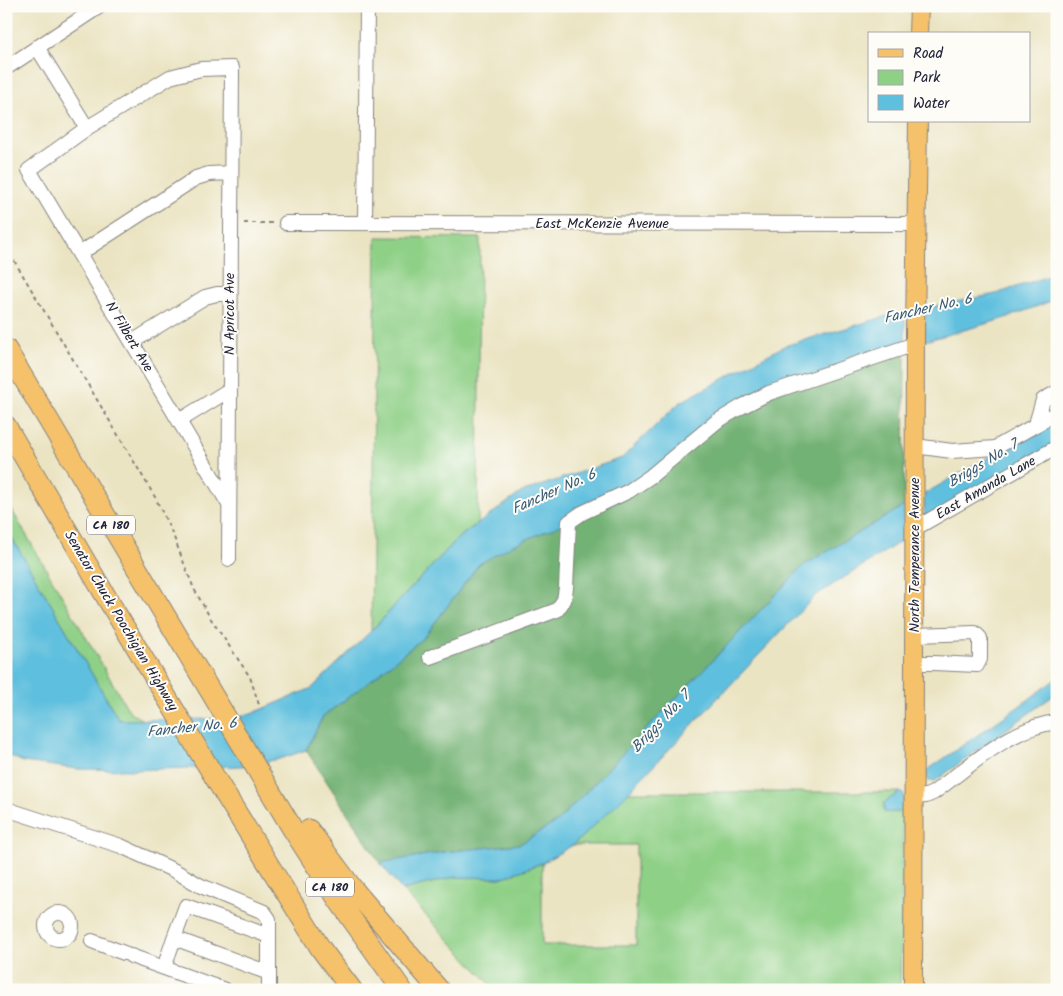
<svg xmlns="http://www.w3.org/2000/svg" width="1063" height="996" font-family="Kalam,sans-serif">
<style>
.green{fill:#8fd087;stroke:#587961}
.forest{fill:#73b274;stroke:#4a6a58}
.water{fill:#5fbfde;stroke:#40708c}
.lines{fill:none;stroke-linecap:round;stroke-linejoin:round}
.minor-casing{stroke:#86837f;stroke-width:16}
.major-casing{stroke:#86837f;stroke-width:20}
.highway-casing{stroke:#86837f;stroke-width:22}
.path{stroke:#86837f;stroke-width:2;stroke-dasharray:4 4;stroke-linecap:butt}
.minor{stroke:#fff;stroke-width:14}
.major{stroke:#f5c16b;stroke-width:18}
.highway{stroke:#f5c16b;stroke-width:20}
.labels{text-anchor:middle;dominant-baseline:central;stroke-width:4;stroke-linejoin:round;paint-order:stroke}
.shield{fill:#fdfcf7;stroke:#646373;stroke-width:1}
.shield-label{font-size:12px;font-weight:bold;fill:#22223b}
.street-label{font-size:14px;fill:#22223b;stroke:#fdfcf7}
.water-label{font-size:15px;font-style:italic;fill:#375974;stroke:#fdfcf7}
</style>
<rect width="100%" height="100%" fill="#fdfcf7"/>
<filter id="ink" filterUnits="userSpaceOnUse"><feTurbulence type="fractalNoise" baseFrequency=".02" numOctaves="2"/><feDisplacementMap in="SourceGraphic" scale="10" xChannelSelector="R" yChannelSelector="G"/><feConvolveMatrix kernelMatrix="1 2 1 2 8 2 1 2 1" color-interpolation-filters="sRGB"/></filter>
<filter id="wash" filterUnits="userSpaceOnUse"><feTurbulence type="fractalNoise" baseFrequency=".0096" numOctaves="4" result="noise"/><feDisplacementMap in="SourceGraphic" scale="20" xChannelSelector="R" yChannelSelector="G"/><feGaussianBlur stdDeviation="1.12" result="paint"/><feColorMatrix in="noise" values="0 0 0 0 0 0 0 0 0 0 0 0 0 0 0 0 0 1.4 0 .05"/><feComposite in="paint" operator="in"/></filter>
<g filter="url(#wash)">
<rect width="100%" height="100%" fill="#ebe4c3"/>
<path class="green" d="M376,237L480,238L478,523L458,538L371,631Z
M6,500L126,706L132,714L143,720H119L6,528Z
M628,792H900L884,803V812H903L900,990H496L402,890L455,877L501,878L542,863V945H636V845H573Z"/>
<path class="forest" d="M905,350L904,506L804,565L558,821L520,844L443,852L380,863L306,750L323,716L365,685L424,637L479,564L718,424L772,394Z"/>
<path class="water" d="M1057,273V299L1003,319L925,341V308L996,294Z
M905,311V350L772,394L718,424L627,497L513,545L479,564L424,637L365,685L323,716L306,750L280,759L241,766L133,770L78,769L23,762L6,754V528L119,720L213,719L251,714L312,688L371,631L458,538L522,492L622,458L679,403L784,346Z
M1057,418V448L925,525L924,494Z
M904,506L903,540L815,596L619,802L573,845L542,863L501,878L455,877L402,890L380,863L443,852L520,844L558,821L804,565Z
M1057,678V693L935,781H929L926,777V771L1028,700Z
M900,792L904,794L903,812H884V803Z"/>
</g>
<g filter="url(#ink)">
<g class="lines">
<g class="minor-casing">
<path id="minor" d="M37,47L87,128
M6,68L100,6
M286,223L917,224
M365,223L367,6
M79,254L196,178L209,174L231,173
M132,342L205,297L217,294H230
M179,421L229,390
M1036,424L1043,400L1057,392
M915,446L952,451L995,448L1057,413
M228,503L29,170L87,128L170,77L201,69L232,68L229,559
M914,529L1057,447
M915,635L975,633L980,638V659L977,665L933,663H915
M430,657L557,610L564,600L566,588L569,522L582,513L629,491L651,476L716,422L741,407L769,393L915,344
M914,797L926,796L933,793C970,766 1011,727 1057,722
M6,809L121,846L175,871L201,886L264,912L269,919V990
M46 926a13 13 0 1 1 26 0a13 13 0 1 1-26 0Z
M174,938L164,968L225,990
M92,941L124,953
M131,956L164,968
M269,973L174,938L186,906L269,936"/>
</g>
<g class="major-casing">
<path id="major" d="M918,34L919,6
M913,990L915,331L918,121"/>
</g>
<g class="highway-casing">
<path id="highway" d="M6,349L292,828L339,901L402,990
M6,426L108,600L223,791L321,949L352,990
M309,830L353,889L439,990"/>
</g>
<path class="path" d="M244,223H274
M6,247L155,497L173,535L194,589L211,619L250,677L260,708"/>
<use href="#minor" class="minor"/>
<use href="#major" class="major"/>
<use href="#highway" class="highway"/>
</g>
</g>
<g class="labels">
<g class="shield">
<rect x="87" y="515.5" width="48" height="19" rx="4"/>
<rect x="306" y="877.5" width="48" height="19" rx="4"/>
</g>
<g class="shield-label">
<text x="111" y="525">CA 180</text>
<text x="330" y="887">CA 180</text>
</g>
<g class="street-label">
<text x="602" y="224">East McKenzie Avenue</text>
<text transform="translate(230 314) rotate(-90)">N Apricot Ave</text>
<text transform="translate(129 337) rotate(59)">N Filbert Ave</text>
<text transform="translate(986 488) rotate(-30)">East Amanda Lane</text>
<text transform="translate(915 555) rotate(-90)">North Temperance Avenue</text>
<text transform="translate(121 621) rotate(59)">Senator Chuck Poochigian Highway</text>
</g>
<g class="water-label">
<text transform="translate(928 309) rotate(-13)">Fancher No. 6</text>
<text transform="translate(983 464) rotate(-31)">Briggs No. 7</text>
<text transform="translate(554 492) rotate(-24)">Fancher No. 6</text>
<text transform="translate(661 722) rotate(-47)">Briggs No. 7</text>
<text transform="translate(192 728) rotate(-6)">Fancher No. 6</text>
</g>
</g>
<rect width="1063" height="996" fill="none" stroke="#fdfcf7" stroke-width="25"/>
<rect x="868" y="32" width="162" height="90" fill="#fdfcf7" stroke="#a5a5ac"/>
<rect x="878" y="49" width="25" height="8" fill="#f5c16b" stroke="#a5a5ac"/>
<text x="913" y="58" font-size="15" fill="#22223b">Road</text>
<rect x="878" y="70" width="25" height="15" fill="#8fd087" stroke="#a5a5ac"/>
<text x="913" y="82" font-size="15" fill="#22223b">Park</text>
<rect x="878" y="95" width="25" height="15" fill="#5fbfde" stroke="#a5a5ac"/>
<text x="913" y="108" font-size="15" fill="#22223b">Water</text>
</svg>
